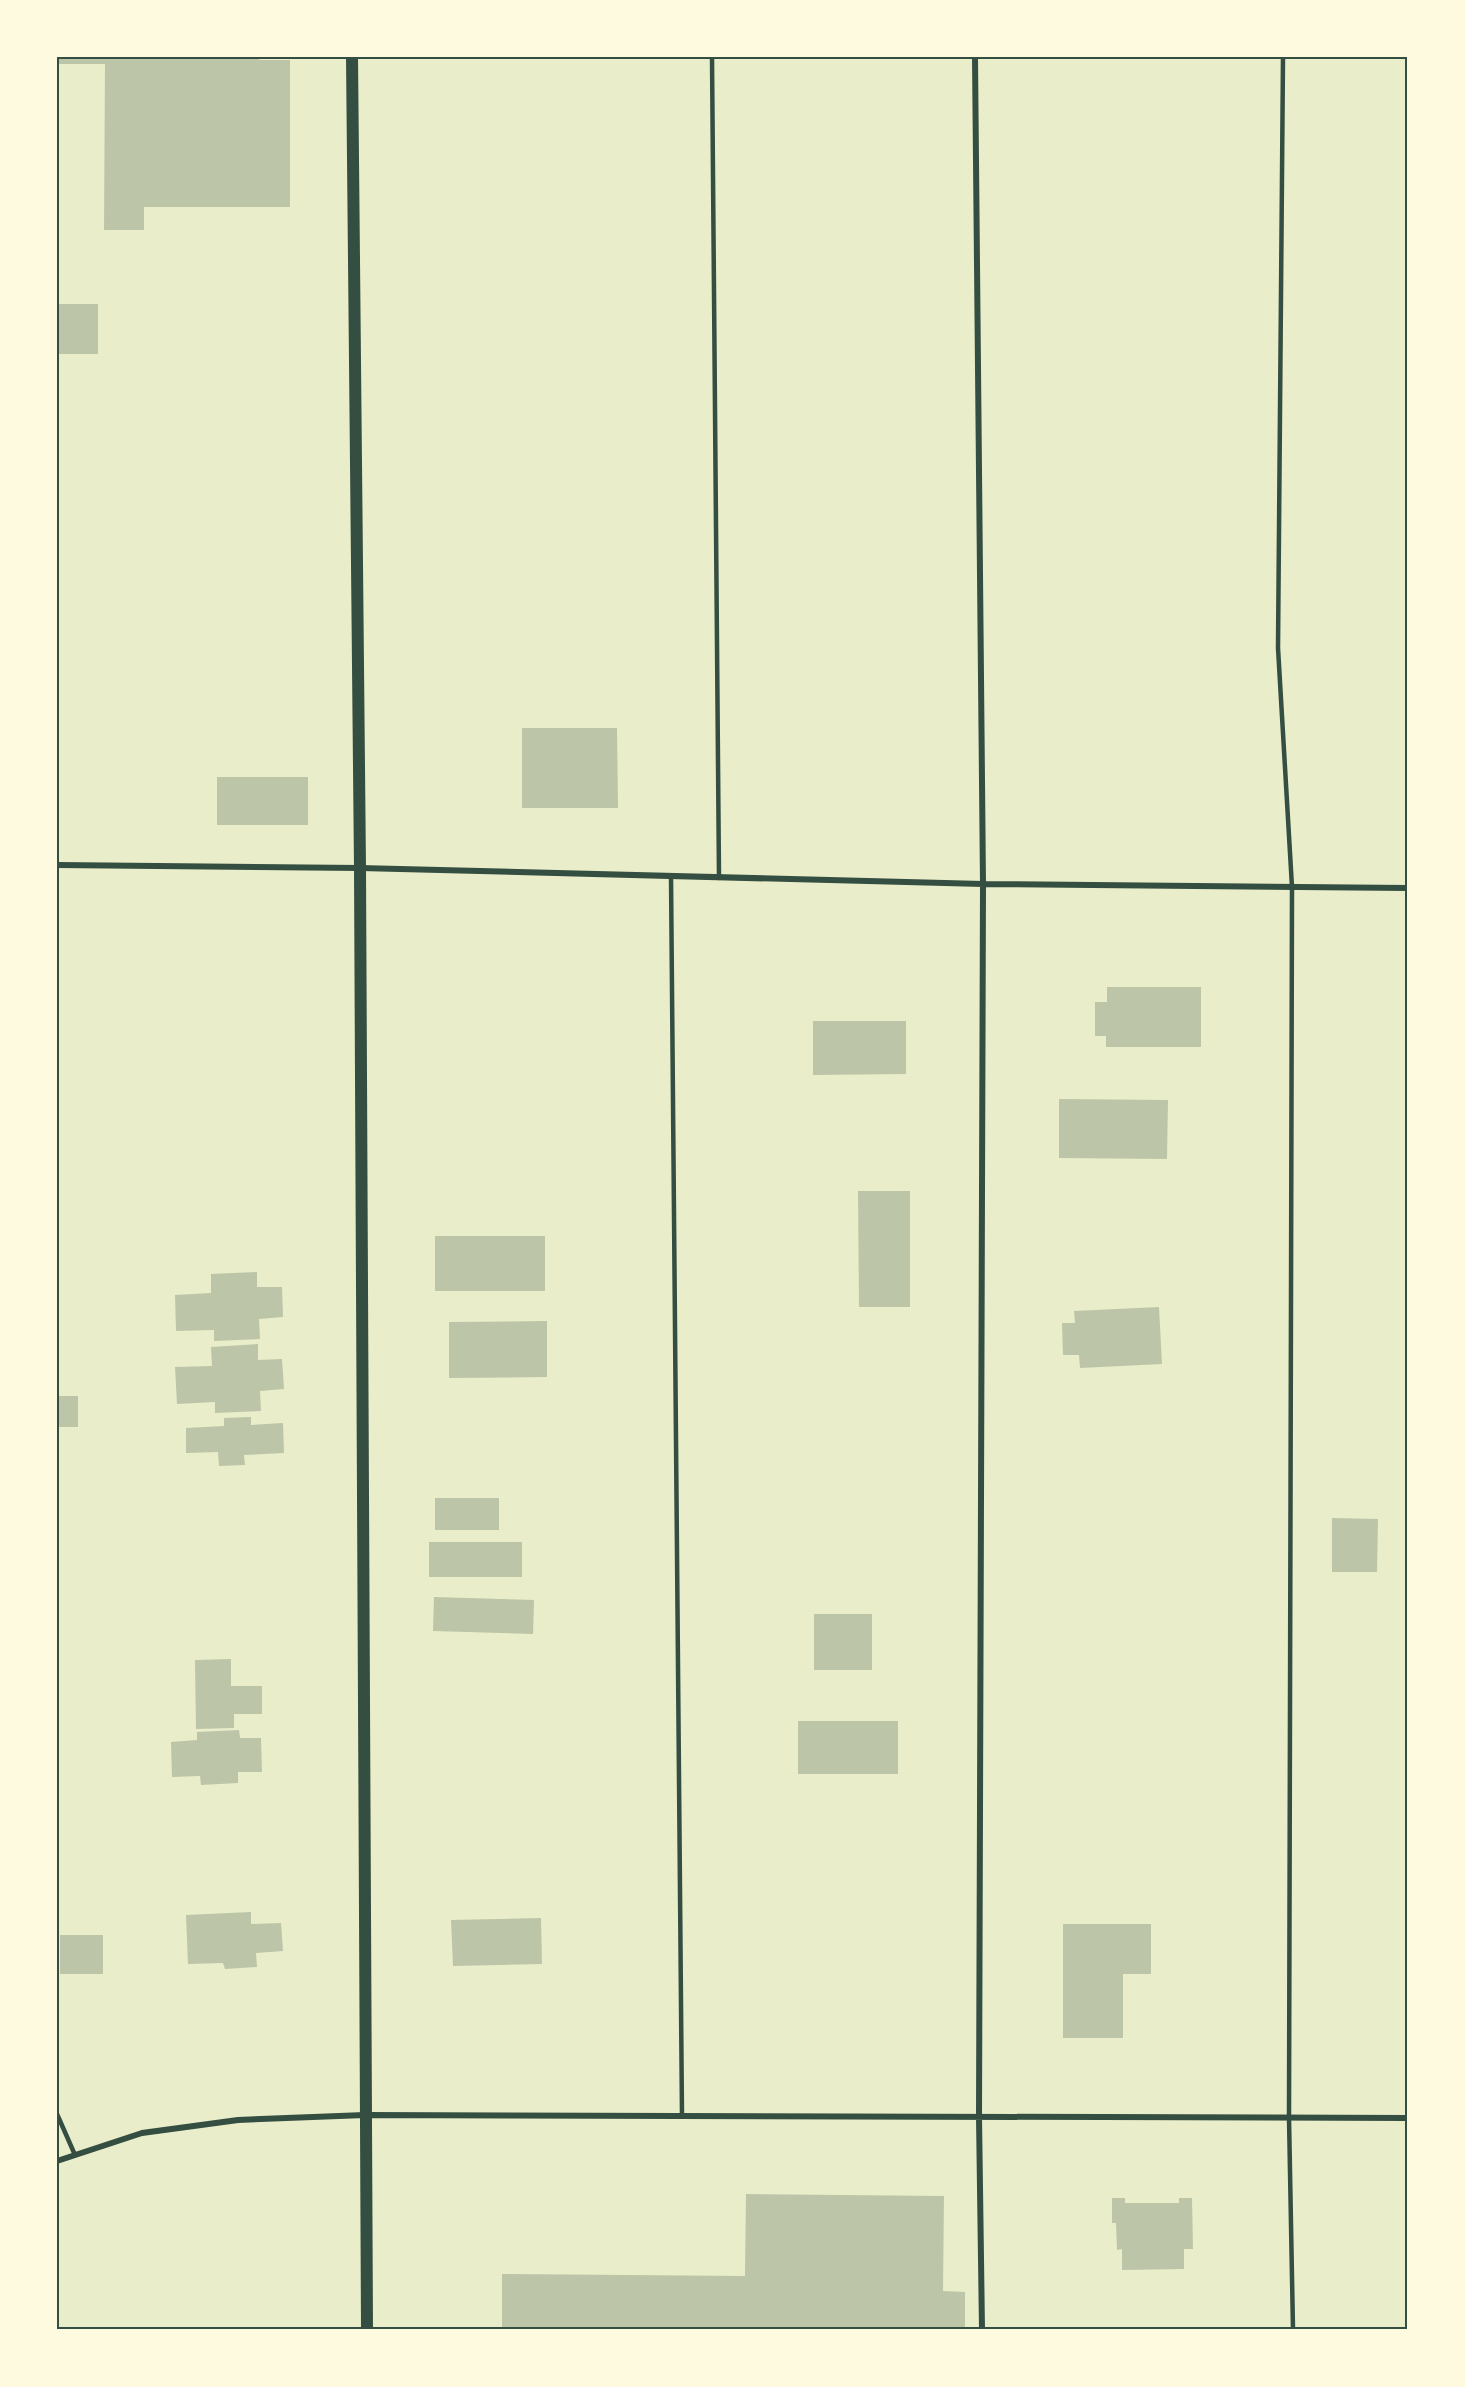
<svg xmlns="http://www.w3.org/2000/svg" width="1465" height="2387" font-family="Ubuntu,sans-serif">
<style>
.building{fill:#bcc5a7}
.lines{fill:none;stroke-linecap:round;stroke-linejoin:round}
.service{stroke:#344e41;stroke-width:4.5}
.minor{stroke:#344e41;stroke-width:6}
.secondary{stroke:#344e41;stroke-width:12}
.neatline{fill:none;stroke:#344e41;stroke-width:2}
</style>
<rect width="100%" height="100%" fill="#e9edc9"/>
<path class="building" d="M57,57H259V60H290V207H144V230H104L105,64H57Z
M57,304H98V354H57Z
M522,728H617L618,808H522Z
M217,777H308V825H217Z
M1107,987H1201V1047H1106V1036H1095V1002H1107Z
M813,1021H906V1074L813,1075Z
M1059,1099L1168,1100L1167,1159L1059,1158Z
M858,1191H910V1307H859Z
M435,1236H545V1291H435Z
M257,1272V1287H282L283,1317L259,1319L260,1339L214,1341V1330L176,1331L175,1295L211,1293V1274Z
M1159,1307L1162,1364L1080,1368L1079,1355H1063L1062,1323H1075L1074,1311Z
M547,1321V1377L449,1378V1322Z
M258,1344V1360L282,1359L284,1389L260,1391L261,1411L215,1413V1402L177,1404L175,1367L212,1366L211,1347Z
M57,1396H78V1427H57Z
M251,1417V1425L283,1423L284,1453L244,1455L245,1465L219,1466L218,1452L186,1453V1428L224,1426V1418Z
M435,1498H499V1530H435Z
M1332,1518L1378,1519L1377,1572H1332Z
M429,1542H522V1577H429Z
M434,1597L534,1600L533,1634L433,1631Z
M814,1614H872V1670H814Z
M231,1659V1686H262V1714H234V1728L196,1729L195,1660Z
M798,1721H898V1774H798Z
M239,1730L240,1738H261L262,1772H238V1783L201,1785L200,1776L172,1777L171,1742L197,1740V1732Z
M251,1912V1924L281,1923L283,1951L256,1953L257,1967L225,1969L223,1963L188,1964L186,1915Z
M541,1918L542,1964L453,1966L451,1920Z
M1063,1924H1151V1974H1123V2038H1063Z
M60,1935H103V1974H60Z
M746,2194L944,2196L943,2291L965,2292V2330H502V2274L745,2276Z
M1112,2198H1125V2203H1179V2198H1192L1193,2249H1184V2269L1122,2270V2249L1117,2250L1116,2223H1112Z"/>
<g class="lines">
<path class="service" d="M712,57L719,878
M1283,57L1278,648L1292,887L1289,2118L1293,2330
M671,876L682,2116
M57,2114L75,2155"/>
<path class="minor" d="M975,57L983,884L979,2117L982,2330
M57,865L360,868L983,884L1408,888
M57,2161L142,2133L238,2120L365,2115L1408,2118"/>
<path class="secondary" d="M352,57L360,868L367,2330"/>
</g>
<rect width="1465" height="2387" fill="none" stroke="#fefae0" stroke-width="117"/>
<rect x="58" y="58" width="1348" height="2270" class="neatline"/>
</svg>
